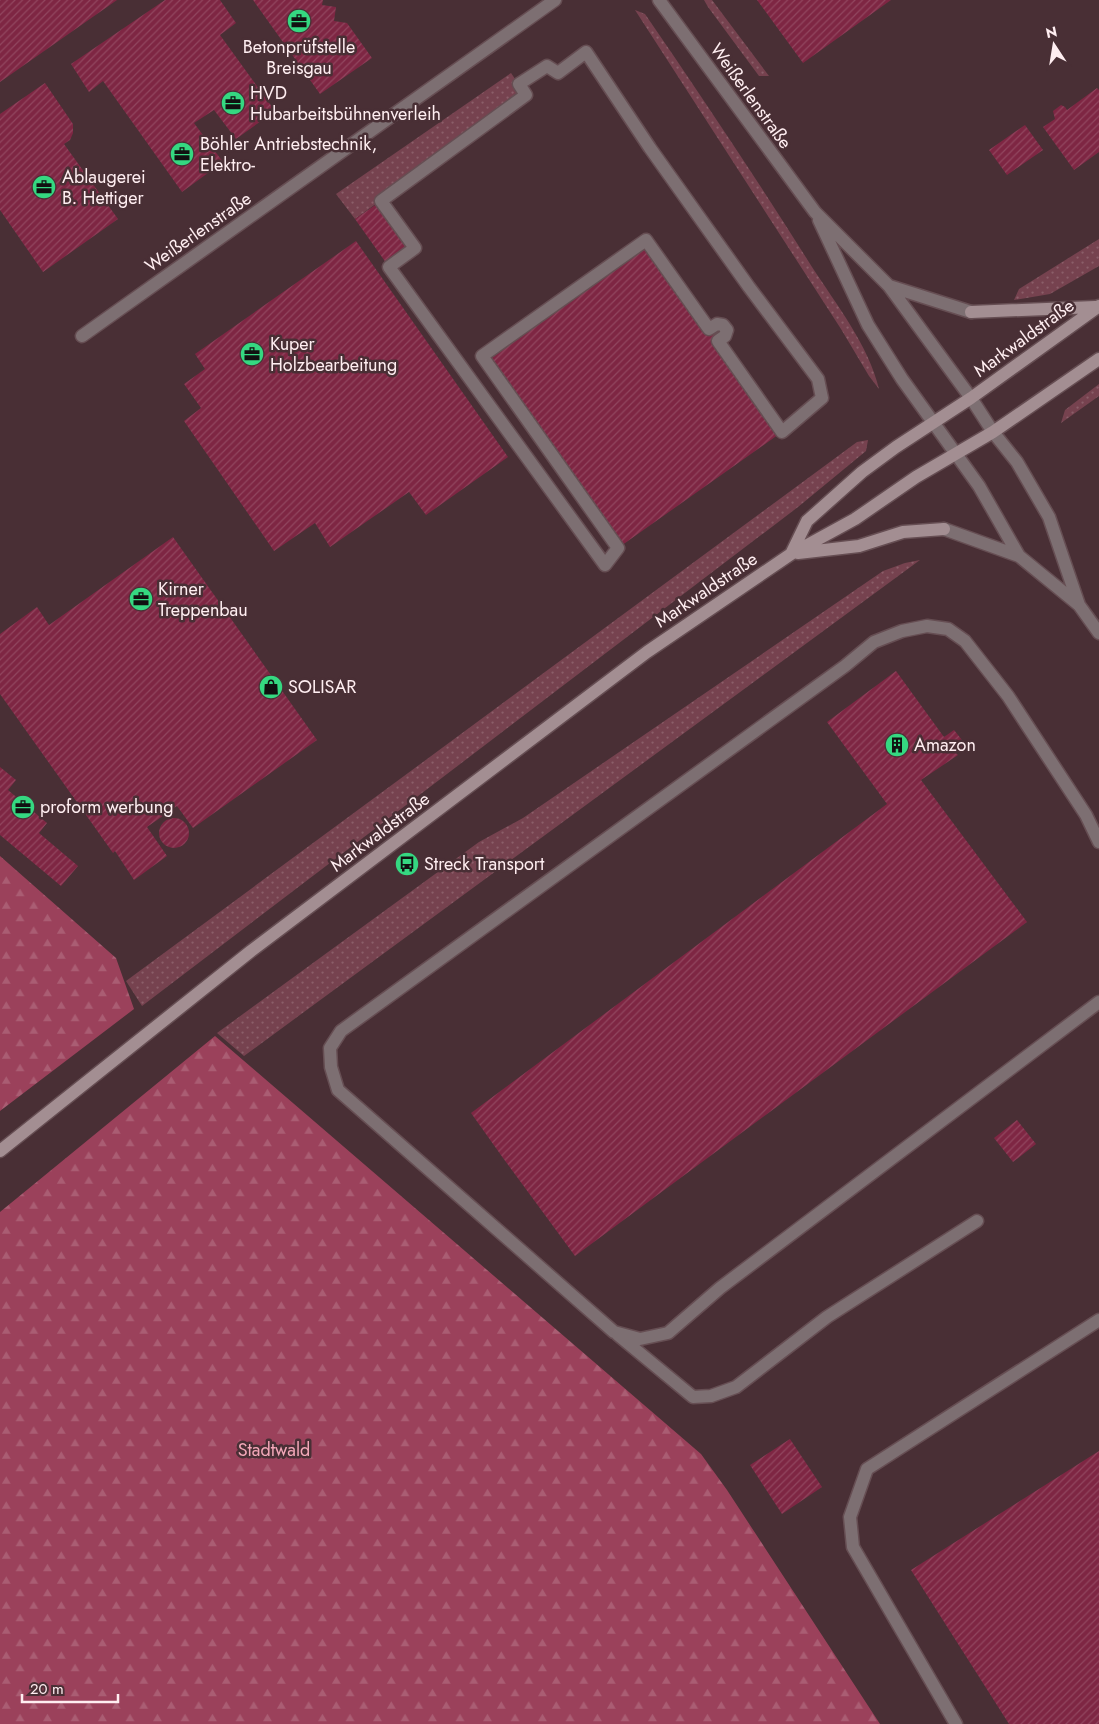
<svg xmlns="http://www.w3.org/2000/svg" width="1099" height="1724" font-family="Jost,sans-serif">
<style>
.grass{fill:url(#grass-dots)}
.forest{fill:url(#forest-firs)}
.building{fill:url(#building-hatch)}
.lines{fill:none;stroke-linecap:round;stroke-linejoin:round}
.service-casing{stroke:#664e53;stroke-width:15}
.minor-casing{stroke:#664e53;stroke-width:15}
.secondary-casing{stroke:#664e53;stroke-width:15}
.service{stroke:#7d6f72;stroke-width:12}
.minor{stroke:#7d6f72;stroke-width:12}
.secondary{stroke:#a38e92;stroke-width:12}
.labels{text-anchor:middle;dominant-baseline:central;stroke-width:5;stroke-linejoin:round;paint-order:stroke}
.poi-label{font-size:18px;fill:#ffeef1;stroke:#492f35;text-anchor:start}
.street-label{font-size:18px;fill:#ffeef1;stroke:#492f35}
.park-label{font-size:18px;fill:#f4a8b9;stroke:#492f35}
</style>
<defs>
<pattern id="grass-dots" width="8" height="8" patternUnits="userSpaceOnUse" patternTransform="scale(1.25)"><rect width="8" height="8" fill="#76424f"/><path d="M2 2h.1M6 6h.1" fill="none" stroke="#8b5e69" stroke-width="1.8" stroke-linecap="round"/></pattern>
<pattern id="forest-firs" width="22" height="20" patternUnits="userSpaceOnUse" patternTransform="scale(1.25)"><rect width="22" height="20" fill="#9b415b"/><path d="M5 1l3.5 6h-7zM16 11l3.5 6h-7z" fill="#aa5d73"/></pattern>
<pattern id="building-hatch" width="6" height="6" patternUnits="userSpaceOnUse" patternTransform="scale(1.25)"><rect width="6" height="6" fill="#7e2643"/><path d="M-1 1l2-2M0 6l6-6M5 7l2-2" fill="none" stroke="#91465f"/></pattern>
</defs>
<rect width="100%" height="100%" fill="#492f35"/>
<path class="grass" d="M704,0H712L769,76H759L708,7Z
M635,10L645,14C702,97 758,181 812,267C836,304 869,346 879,389L869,376L841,329Z
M511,73L526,95L355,219L336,194Z
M1099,239V266L1050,294L1014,300L1019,289Z
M1099,384V396L1061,423L1065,410Z
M868,440L866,451L798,507L142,1006L126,981L857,442Z
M920,560L244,1056L217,1033L479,842L523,818L883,571L905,563Z"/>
<path class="forest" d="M0,856L116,958L134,1009L0,1111Z
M215,1036L701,1454L727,1490L880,1724H0V1212Z"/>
<path class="building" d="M0,0H117L0,82Z
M165,0H220L236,23L220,35L275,111L236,139L214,110L194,123L223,162L182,192L103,81L89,92L71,64Z
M253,0H323L322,5L336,7L334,21L347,23L372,58L320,94Z
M757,0H891L803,63Z
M45,83L73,124V133L70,140L64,144L118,219L43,272L0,210V114Z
M1097,88L1099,90V152L1074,170L1043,127L1055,119L1053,111L1061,105L1065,107L1067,110Z
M1025,125L1043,150L1007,175L989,150Z
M381,201L415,248L389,267L355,219Z
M646,240L709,329L723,325L718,341L782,432L618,548L482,356Z
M356,241L508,457L426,515L409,492L330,547L315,523L274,551L184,421L201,408L184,384L205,369L195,354Z
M173,537L317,740L193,828L177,806L147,827L167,856L134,880L115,851L113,853L0,694V634L37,607L49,625Z
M896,671L944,737L954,730L966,745L956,753L958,755L921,780L1027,922L575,1256L503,1158L471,1113L887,804L827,722Z
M0,767L16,780L8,790L47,823L39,833L78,866L61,886L0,835Z
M159 833a15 15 0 1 1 30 0a15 15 0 1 1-30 0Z
M1017,1120L1036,1144L1013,1162L994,1138Z
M790,1439L822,1487L782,1514L750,1465Z
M1099,1451V1724H1009L911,1570Z"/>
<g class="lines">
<g class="service-casing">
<path id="service" d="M586,52L650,148L749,287L818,379L822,398L782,432L718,341L725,336L727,330L723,325L717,324L709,329L646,240L482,356L618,548L605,565L389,267L415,248L381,201L526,95L519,84L547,66L558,73Z
M1099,842L1086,815L1008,696L965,641L948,629L927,626L902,631L874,642L845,666L341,1031L330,1048L331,1067L338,1090L614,1332L640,1339L668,1333L720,1288L1099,1002
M618,1335L693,1397L711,1396L736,1387L827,1317L977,1221
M956,1724L853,1547L850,1517L867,1469L1099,1320"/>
</g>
<g class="minor-casing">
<path id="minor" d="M659,0L815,212L889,286L971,398L993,432L1017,462L1049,517L1079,605
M819,220L868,325L902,379L979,486L1019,556
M889,286L971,312
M82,336L555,0
M944,529L1019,556L1079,605L1099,633"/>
</g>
<g class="secondary-casing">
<path id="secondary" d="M971,312L1095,307
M798,553L859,546L903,532L944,529
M791,554L807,521L862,472L896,447L971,398L1099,306
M0,1151L251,951L647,652L791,554L855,519L916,477L993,432L1099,359"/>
</g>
<use href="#service" class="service"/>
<use href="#minor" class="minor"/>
<use href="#secondary" class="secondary"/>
</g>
<defs>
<g id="office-disc" transform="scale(1.25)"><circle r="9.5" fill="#35d881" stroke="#492f35"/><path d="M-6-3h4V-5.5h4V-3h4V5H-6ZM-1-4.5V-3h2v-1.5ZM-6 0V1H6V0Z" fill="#111"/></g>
<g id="shop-disc" transform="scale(1.25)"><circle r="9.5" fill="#35d881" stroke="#492f35"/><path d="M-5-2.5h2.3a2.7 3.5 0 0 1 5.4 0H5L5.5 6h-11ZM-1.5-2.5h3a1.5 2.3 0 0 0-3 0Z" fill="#111"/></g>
<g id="building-disc" transform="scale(1.25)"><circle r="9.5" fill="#35d881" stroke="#492f35"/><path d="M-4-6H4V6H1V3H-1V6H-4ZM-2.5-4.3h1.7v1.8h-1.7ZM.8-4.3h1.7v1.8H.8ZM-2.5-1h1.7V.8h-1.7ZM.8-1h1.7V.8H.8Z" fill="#111"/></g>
<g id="bus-disc" transform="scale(1.25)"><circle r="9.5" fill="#35d881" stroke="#492f35"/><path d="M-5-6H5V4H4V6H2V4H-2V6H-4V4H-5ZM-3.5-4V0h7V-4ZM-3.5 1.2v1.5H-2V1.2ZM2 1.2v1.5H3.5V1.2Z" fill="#111"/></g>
</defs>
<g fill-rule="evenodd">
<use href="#office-disc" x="299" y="21"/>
<use href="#office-disc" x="233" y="103"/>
<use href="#office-disc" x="182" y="154"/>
<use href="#office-disc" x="44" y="187"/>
<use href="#office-disc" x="252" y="354"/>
<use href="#office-disc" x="141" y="599"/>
<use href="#shop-disc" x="271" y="687"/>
<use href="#building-disc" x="897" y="745"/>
<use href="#office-disc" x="23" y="807"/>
<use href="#bus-disc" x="407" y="864"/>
</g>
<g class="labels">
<g class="poi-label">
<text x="299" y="47" text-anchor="middle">Betonprüfstelle<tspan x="299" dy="21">Breisgau</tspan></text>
<text x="250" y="93">HVD<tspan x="250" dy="21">Hubarbeitsbühnenverleih</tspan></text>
<text x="200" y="144">Böhler Antriebstechnik,<tspan x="200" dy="21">Elektro-</tspan></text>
<text x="62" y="177">Ablaugerei<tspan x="62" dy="21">B. Hettiger</tspan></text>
<text x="270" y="344">Kuper<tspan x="270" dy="21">Holzbearbeitung</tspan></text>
<text x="158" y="589">Kirner<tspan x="158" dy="21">Treppenbau</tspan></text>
<text x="288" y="687">SOLISAR</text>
<text x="914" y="745">Amazon</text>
<text x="40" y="807">proform werbung</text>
<text x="424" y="864">Streck Transport</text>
</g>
<g class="street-label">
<text transform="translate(751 96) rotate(54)">Weißerlenstraße</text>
<text transform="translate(198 232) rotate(-35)">Weißerlenstraße</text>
<text transform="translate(1024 338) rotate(-36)">Markwaldstraße</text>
<text transform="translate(706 590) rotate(-34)">Markwaldstraße</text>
<text transform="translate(380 832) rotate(-37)">Markwaldstraße</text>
</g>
<g class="park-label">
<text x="274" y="1450">Stadtwald</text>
</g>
</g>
<g transform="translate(1054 45) rotate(348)" stroke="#492f35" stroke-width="4" paint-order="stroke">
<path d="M0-4L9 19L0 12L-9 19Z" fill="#ffeef1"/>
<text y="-8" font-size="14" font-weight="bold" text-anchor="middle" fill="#ffeef1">N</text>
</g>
<path d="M22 1694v8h96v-8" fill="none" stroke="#ffeef1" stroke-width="2.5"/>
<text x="30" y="1694" font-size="15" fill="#ffeef1" stroke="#492f35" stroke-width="4" paint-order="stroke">20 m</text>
</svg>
